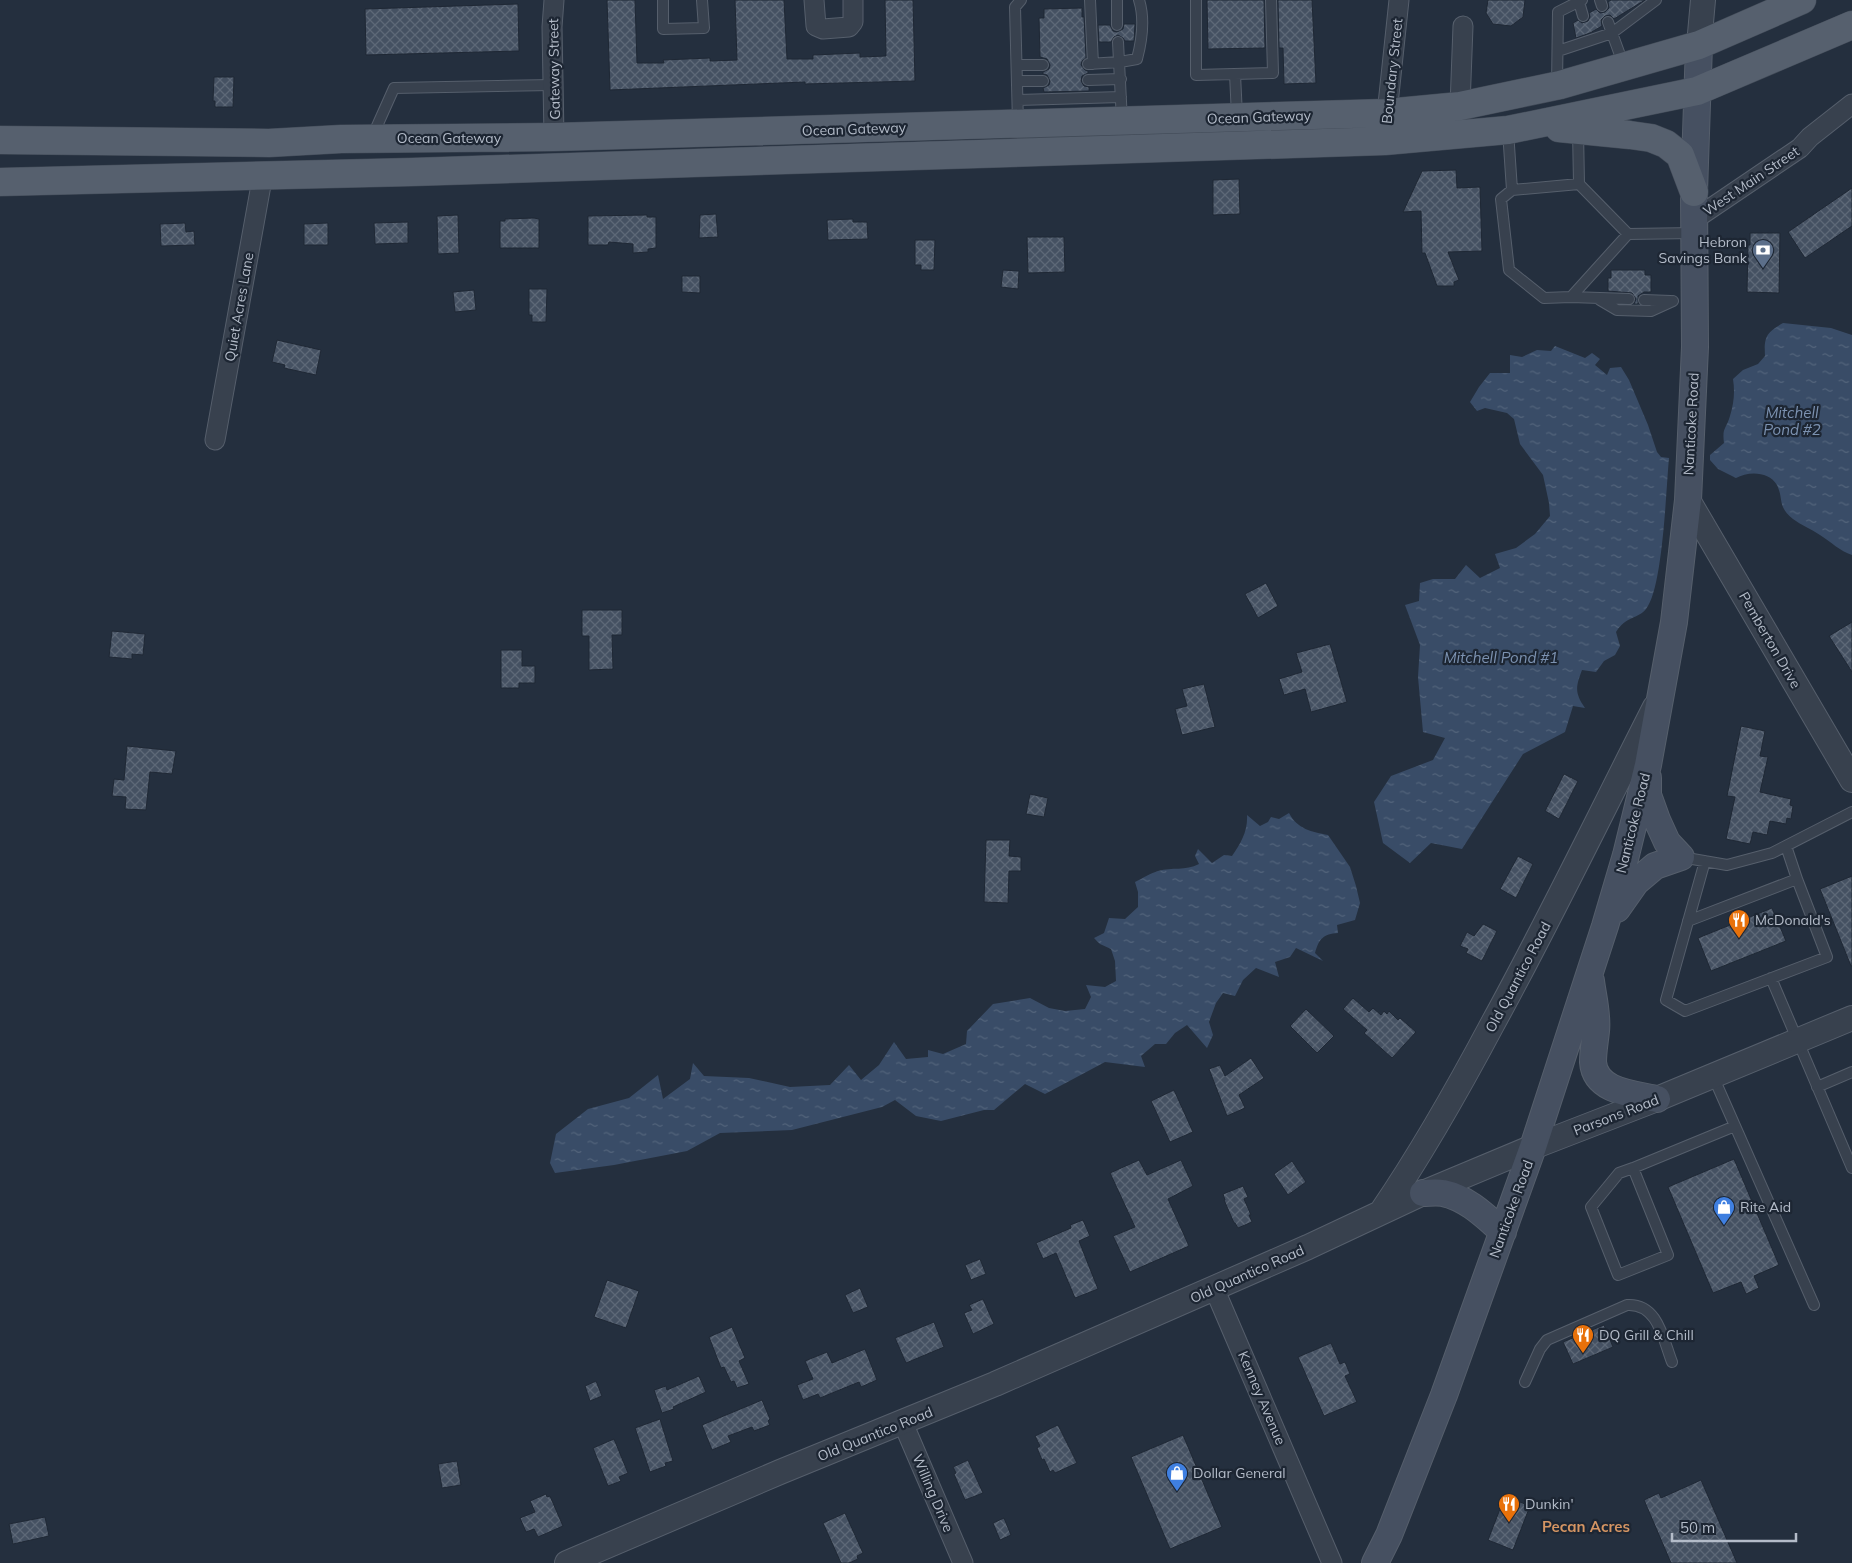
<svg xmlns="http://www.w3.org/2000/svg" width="1852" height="1563" font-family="Mulish,sans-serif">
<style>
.water{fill:url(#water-ripples)}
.building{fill:url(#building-cross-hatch);stroke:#1f2835}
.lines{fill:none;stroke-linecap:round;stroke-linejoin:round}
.service-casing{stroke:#565f6c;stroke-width:12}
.minor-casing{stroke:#565f6c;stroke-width:21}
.tertiary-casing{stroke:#565f6c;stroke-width:26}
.secondary-casing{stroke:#565f6c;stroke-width:28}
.primary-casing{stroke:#414a57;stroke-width:29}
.service{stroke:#38414e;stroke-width:10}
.minor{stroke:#38414e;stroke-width:19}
.tertiary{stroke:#38414e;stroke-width:24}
.secondary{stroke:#465061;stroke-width:26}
.primary{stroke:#56606e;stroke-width:28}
.labels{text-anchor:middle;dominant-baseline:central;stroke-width:4.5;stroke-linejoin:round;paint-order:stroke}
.street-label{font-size:14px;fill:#b4bcc9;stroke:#1d2633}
.poi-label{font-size:14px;fill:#b4bcc9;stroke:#1d2633;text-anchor:start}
.water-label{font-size:15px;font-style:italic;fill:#7c92b1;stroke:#1d2633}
.neighbourhood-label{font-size:15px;font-weight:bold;fill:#d59563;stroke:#1d2633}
</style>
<defs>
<pattern id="water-ripples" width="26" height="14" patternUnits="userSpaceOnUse" patternTransform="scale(1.25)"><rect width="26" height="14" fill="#394c67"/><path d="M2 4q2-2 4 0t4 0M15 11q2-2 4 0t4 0" fill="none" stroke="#53647b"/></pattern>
<pattern id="building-cross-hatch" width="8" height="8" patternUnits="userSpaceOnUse" patternTransform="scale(1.25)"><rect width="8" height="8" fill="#455162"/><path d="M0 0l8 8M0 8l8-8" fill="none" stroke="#5d6877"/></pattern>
</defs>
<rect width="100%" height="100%" fill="#242f3e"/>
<path class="water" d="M1783,323L1831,328L1852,335V555C1840,551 1831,542 1820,535C1811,529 1801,525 1793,519C1777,506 1784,500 1777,485C1769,471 1748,471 1736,478L1718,469L1710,460V455L1724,443C1722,427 1726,430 1730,416C1734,403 1735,392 1733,379L1743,370L1758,364L1765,356C1764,337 1766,333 1783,323Z
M1555,346L1585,358L1592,353L1600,359L1595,365L1607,375L1610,368L1621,367L1629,380L1648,425L1657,452L1661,457L1669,458C1666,489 1663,588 1646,609C1638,619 1626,616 1616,632L1620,646L1615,655L1604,661L1596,672L1582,670C1576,686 1574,693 1585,708L1573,706L1565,732L1523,754L1462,849L1431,843L1410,863L1383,843L1374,802L1391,776L1433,760L1445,738L1423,732L1418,677L1420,645L1405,605L1419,601L1420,583L1433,579H1455L1466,565L1480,578L1500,568L1495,554L1516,548L1535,534L1550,516L1549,503L1543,475L1520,444L1514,419L1507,413L1485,408L1477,411L1470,402L1479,387L1490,373H1510V355L1522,357L1537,350L1551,351Z
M1289,813C1297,829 1312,832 1328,835L1350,867L1356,886L1360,903L1355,920L1337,925L1338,933C1323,934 1319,939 1315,953L1323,961L1296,948L1290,957L1275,962L1279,977L1256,968L1243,980L1235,996L1223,993L1216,1003L1209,1022L1213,1035L1207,1048L1187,1025L1175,1033L1166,1044H1155L1141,1056L1145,1067L1105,1062L1045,1094L1025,1084L994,1110H984L941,1121L916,1116L895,1100L882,1107L792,1130L720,1133L687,1151L614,1165L555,1173L550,1163L556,1134L588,1109L629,1098L658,1075L663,1099L690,1079L693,1063L704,1076L749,1078L790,1087L830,1085L849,1065L861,1080L879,1065L894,1042L906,1059L928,1057V1050L943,1054L966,1044L967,1031L993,1004L1030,998L1049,1008L1065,1011L1085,1009L1091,997L1086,985L1105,987L1116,981L1115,961L1111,949L1100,944L1094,938L1104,933L1109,918L1125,919L1138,907V892L1135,882C1143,878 1151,873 1158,871C1173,867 1185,871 1199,864L1195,856L1198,849L1212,863L1224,855L1232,856C1241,843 1248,831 1247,815L1260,826L1268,822L1271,817L1279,819Z"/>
<path class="building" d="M607,0H635L637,63H664L663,60L710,58V61L737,60L735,0H784L787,59H813V55L860,53V57L886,56L885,0H913L915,81L805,84V82L610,90Z
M1207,0H1264L1265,48L1208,49Z
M1278,0H1312L1316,83L1284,84L1283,48H1279Z
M1488,0H1525L1523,17L1511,26L1493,24L1486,13Z
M1611,0H1645L1614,19L1610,15L1605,16L1601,20L1602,26L1590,33L1576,38L1573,23L1578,20L1582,23L1588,21L1590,17L1589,13L1596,9L1600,13L1605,12L1609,8L1608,2Z
M518,4L519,51L366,55L365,9Z
M1082,8V17H1084L1086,58L1082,61L1081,65L1085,70L1088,71V73L1082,76L1081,81L1084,86L1089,87V91L1044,92L1043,88L1049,85L1050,81L1047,75L1043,74V72L1049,69L1050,65L1047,59L1040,57L1039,18H1044V9Z
M1124,24H1135L1134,41H1125L1123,38L1118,35L1114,37L1111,42H1099L1098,25H1110L1113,31L1117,32L1123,29Z
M214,77H234L233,107H215V101H213Z
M1456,170L1457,188L1480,187L1482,251L1448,252L1459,280L1454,282V286H1437L1425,253H1422L1421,211L1403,212L1422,171Z
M1239,179L1240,214L1213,215V180Z
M1852,188V226L1805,258L1788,232Z
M716,214L718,237L699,238L700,215Z
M458,215L459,253L438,254L437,216Z
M647,215V217H656V248L648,249V252L633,253V244L609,242L608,245H588V216Z
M534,218L539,219V248H500V221H505V219Z
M853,219V222H867L868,239L828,240L827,220Z
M408,222V243L375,244L374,223Z
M185,223L186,232L194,231L195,245L161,246L160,224Z
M328,223V245H304V224Z
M1750,233H1780L1779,293L1747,292L1748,245H1750Z
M1027,237H1064L1065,272L1028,273Z
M915,240H935L934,270H921V265H915Z
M1003,270L1019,271L1018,289L1001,287Z
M1611,270H1645V275H1651V292H1644L1638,296V304H1634L1636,299L1632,293L1608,291V278H1611Z
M682,276H700V293L682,292Z
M529,289H547L546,322H532V315H529Z
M474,290L476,310L455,312L453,292Z
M277,340L321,350L316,375L284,368L285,365L272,362Z
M1266,583L1278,606L1258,618L1245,594Z
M582,610H622V635H612L613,669L589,670V636H582Z
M1852,622V672L1829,636Z
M112,631L145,634L143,655L132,654V659L109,657Z
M1330,644L1347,702L1311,712L1305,689L1284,695L1279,679L1302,672L1296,653Z
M501,650H522V666H535V683H519V688H501Z
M1204,684L1215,727L1182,735L1175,709L1187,706L1182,689Z
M1741,726L1765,731L1760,756L1768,757L1760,792L1791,799L1790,805L1793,806L1791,819L1787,818L1786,824L1770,821L1767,835L1753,832L1750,844L1726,839L1735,797L1727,796Z
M127,746L176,751L172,774L150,772L146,810L125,809L126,797L112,796L114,779L124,780Z
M1564,774L1578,781L1559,819L1545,811Z
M1030,794L1048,798L1044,817L1026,814Z
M986,840H1010L1009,856L1021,857V871H1009L1008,903L984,902Z
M1518,856L1533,864L1516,898L1500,889Z
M1852,876V966H1851L1820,889Z
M1772,908L1786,941L1711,971L1698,938Z
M1483,924L1497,931L1482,961L1466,953L1468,949L1460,946L1467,932L1474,936Z
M1353,998L1369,1012L1373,1008L1381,1015L1384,1011L1387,1014L1389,1011L1398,1020L1400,1018L1416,1032L1392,1058L1364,1033L1367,1030L1343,1009Z
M1306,1009L1334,1036L1317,1053L1290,1026Z
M1251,1058L1264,1078L1239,1095L1245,1108L1227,1116L1209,1069L1220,1065L1225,1076Z
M1174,1090L1193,1132L1170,1142L1151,1101Z
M1734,1159L1779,1265L1754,1276L1759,1288L1746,1294L1741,1282L1713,1293L1668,1187Z
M1139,1160L1147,1175L1181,1160L1193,1186L1168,1199L1189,1246L1130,1272L1113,1236L1135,1227L1110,1173Z
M1292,1161L1306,1182L1288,1195L1274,1174Z
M1243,1186L1248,1197L1244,1199L1251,1215H1249L1252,1222L1238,1228L1235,1223H1234L1224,1200H1225L1223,1194Z
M1083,1220L1090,1236L1079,1241L1098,1289L1075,1298L1056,1253L1043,1259L1036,1243L1071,1228L1070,1225Z
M980,1259L986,1274L971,1280L965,1265Z
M607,1280L639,1291L626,1328L594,1317Z
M860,1288L868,1307L853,1313L845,1295Z
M983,1299L994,1324L973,1334L964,1313L972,1310L969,1305Z
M934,1322L944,1347L906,1363L895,1338Z
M1604,1325L1613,1347L1573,1364L1563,1342Z
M732,1327L745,1358L739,1361L749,1384L737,1388L734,1381L731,1382L724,1367L721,1368L709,1337Z
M1331,1343L1340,1364L1345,1362L1350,1374L1345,1376L1357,1402L1324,1416L1298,1357Z
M865,1349L877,1380L861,1387L859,1382L820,1398L818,1394L803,1400L797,1385L813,1379L805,1361L827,1352L832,1363Z
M699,1376L706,1392L673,1407L674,1409L662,1413L654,1390L666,1386L667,1390Z
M596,1381L602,1396L590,1401L585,1386Z
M762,1400L770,1419L768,1421L770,1425L754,1431L752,1427L728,1436L731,1442L712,1450L702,1425Z
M660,1419L673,1461L665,1463L666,1466L650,1472L635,1428Z
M1058,1425L1077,1463L1055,1473L1053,1470L1050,1472L1044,1459L1042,1460L1037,1448L1040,1446L1035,1436Z
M1183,1435L1222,1527L1170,1549L1131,1457Z
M614,1439L628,1473L619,1477L621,1481L608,1486L593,1448Z
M968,1460L983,1493L965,1500L954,1474L956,1473L953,1467Z
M457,1461L461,1485L442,1488L438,1464Z
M1701,1480L1737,1563H1671L1644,1500L1659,1493L1661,1498Z
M546,1494L547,1497L550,1496L563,1526L538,1537L534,1529L526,1532L520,1518L535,1512L530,1501Z
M1505,1496L1530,1506L1513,1550L1488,1540Z
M845,1513L863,1553L857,1556L858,1559L849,1563H841L823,1523Z
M45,1517L49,1536L13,1544L9,1524Z
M1004,1518L1011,1535L1000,1540L993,1523Z"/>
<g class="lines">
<g class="service-casing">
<path id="service" d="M663,0V29L704,28L702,0
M1090,0L1093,64
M1117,0V25
M1196,0V75L1273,73L1271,0
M1600,0L1602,6
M1579,2L1583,16
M1608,22L1624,66
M1118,42L1122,121
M1558,51L1612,33L1656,0
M1088,64L1120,62L1137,59C1142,40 1145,19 1139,0
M1017,65H1043
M1235,74L1237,116
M1088,80L1121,79
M1017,81H1043
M1557,85L1558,12L1582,0
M1018,100L1121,97
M1018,123L1015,7L1021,0
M1508,131L1512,190
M1578,131L1579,184L1512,190L1501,199L1509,270L1544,298L1571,297L1629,299
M373,135L394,88L553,85
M1579,184L1628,234L1695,233
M1571,297L1628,234
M1600,300L1617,310L1651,311L1673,301
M1644,300L1671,301
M1786,846L1797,879
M1681,857L1727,865L1772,853L1852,812
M1688,921L1797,879L1827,957L1685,1011L1666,1000L1705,861
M1771,978L1852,1168
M1713,1076L1814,1305
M1817,1087L1852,1072
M1633,1168L1668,1255L1618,1275L1591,1207L1619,1173L1633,1168L1735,1126
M1525,1382L1540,1349L1547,1340L1627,1305C1658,1303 1663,1339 1672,1362"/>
</g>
<g class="minor-casing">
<path id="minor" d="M554,0L552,27L554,137
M814,0L816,26L823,29L849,27L853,22V0
M1460,106L1463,26
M1386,123L1399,0
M1695,219L1800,148L1810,137L1852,104
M215,440L263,174
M1214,1288L1332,1563
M903,1423L963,1563"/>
</g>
<g class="tertiary-casing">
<path id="tertiary" d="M1699,45L1703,0
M1688,500L1852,780
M1382,1211C1423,1151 1459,1087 1493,1023C1550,919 1601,813 1655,707
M567,1563L780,1472L995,1384L1308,1247L1423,1193L1533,1147L1657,1099L1852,1018"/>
</g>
<g class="secondary-casing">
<path id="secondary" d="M1617,909L1636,882L1655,866L1681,857L1667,842L1657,820L1648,795V778
M1591,981C1593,997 1598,1015 1596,1031C1595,1041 1593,1051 1593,1062C1595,1092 1634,1094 1657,1099
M1423,1193C1429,1193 1436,1192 1443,1193C1467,1198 1485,1216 1503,1232
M1375,1563L1389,1535L1444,1395L1533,1147L1605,926L1626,855L1648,765L1674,622L1688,500L1695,347L1694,192L1699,45"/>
</g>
<g class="primary-casing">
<path id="primary" d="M1559,128L1630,135L1651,138L1666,144L1680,155L1694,192
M0,140L269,143L341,139L554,137L1386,113L1460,106L1560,85L1699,45L1802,0
M0,182L412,172L1385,141L1508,130L1697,91L1852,25"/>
</g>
<use href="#service" class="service"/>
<use href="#minor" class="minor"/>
<use href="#tertiary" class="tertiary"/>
<use href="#secondary" class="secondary"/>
<use href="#primary" class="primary"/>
</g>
<defs>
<g id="bank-pin" transform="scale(1.125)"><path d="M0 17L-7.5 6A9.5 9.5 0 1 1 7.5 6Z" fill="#5c6f8a" stroke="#1d2633"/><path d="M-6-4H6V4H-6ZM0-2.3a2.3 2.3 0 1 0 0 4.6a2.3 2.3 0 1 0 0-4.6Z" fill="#fff"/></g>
<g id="restaurant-pin" transform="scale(1.125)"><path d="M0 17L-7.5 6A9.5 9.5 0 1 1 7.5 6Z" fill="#e8710a" stroke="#1d2633"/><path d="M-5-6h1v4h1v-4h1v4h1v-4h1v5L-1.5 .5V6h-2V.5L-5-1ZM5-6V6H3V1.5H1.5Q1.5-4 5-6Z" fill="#fff"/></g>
<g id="shop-pin" transform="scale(1.125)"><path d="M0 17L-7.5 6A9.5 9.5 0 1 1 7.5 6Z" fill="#3f7fe0" stroke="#1d2633"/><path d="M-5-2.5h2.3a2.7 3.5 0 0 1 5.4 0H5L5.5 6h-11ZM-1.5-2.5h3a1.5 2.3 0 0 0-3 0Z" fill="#fff"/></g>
</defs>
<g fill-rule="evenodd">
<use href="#bank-pin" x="1763" y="250"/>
<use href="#restaurant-pin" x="1739" y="920"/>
<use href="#shop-pin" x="1724" y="1207"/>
<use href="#restaurant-pin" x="1583" y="1335"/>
<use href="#shop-pin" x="1177" y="1473"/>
<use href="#restaurant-pin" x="1509" y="1504"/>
</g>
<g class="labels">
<g class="street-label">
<text transform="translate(554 69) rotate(-91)">Gateway Street</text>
<text transform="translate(1392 71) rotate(-84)">Boundary Street</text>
<text transform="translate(1259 117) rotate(-2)">Ocean Gateway</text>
<text transform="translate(854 129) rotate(-2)">Ocean Gateway</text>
<text x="449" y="138">Ocean Gateway</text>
<text transform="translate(1751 181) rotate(-34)">West Main Street</text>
<text transform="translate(239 307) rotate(-80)">Quiet Acres Lane</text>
<text transform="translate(1691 424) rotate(-87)">Nanticoke Road</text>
<text transform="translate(1770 640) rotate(60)">Pemberton Drive</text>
<text transform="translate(1633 823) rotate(-76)">Nanticoke Road</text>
<text transform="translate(1518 977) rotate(-62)">Old Quantico Road</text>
<text transform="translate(1616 1115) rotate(-21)">Parsons Road</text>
<text transform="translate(1511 1209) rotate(-70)">Nanticoke Road</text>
<text transform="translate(1247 1274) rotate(-24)">Old Quantico Road</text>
<text transform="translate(1262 1398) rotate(67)">Kenney Avenue</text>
<text transform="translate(875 1434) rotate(-22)">Old Quantico Road</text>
<text transform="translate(933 1493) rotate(67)">Willing Drive</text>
</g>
<g class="poi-label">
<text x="1747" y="242" text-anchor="end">Hebron<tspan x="1747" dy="16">Savings Bank</tspan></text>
<text x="1755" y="920">McDonald's</text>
<text x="1740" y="1207">Rite Aid</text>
<text x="1599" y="1335">DQ Grill &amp; Chill</text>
<text x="1193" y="1473">Dollar General</text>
<text x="1525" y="1504">Dunkin'</text>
</g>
<g class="water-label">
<text x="1792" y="412">Mitchell<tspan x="1792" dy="17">Pond #2</tspan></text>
<text x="1501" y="657">Mitchell Pond #1</text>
</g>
<g class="neighbourhood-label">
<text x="1586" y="1526">Pecan Acres</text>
</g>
</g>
<path d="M1672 1533v8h124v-8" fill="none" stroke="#b4bcc9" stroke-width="2.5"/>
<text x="1680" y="1533" font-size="15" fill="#b4bcc9" stroke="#1d2633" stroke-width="4" paint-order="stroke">50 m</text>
</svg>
